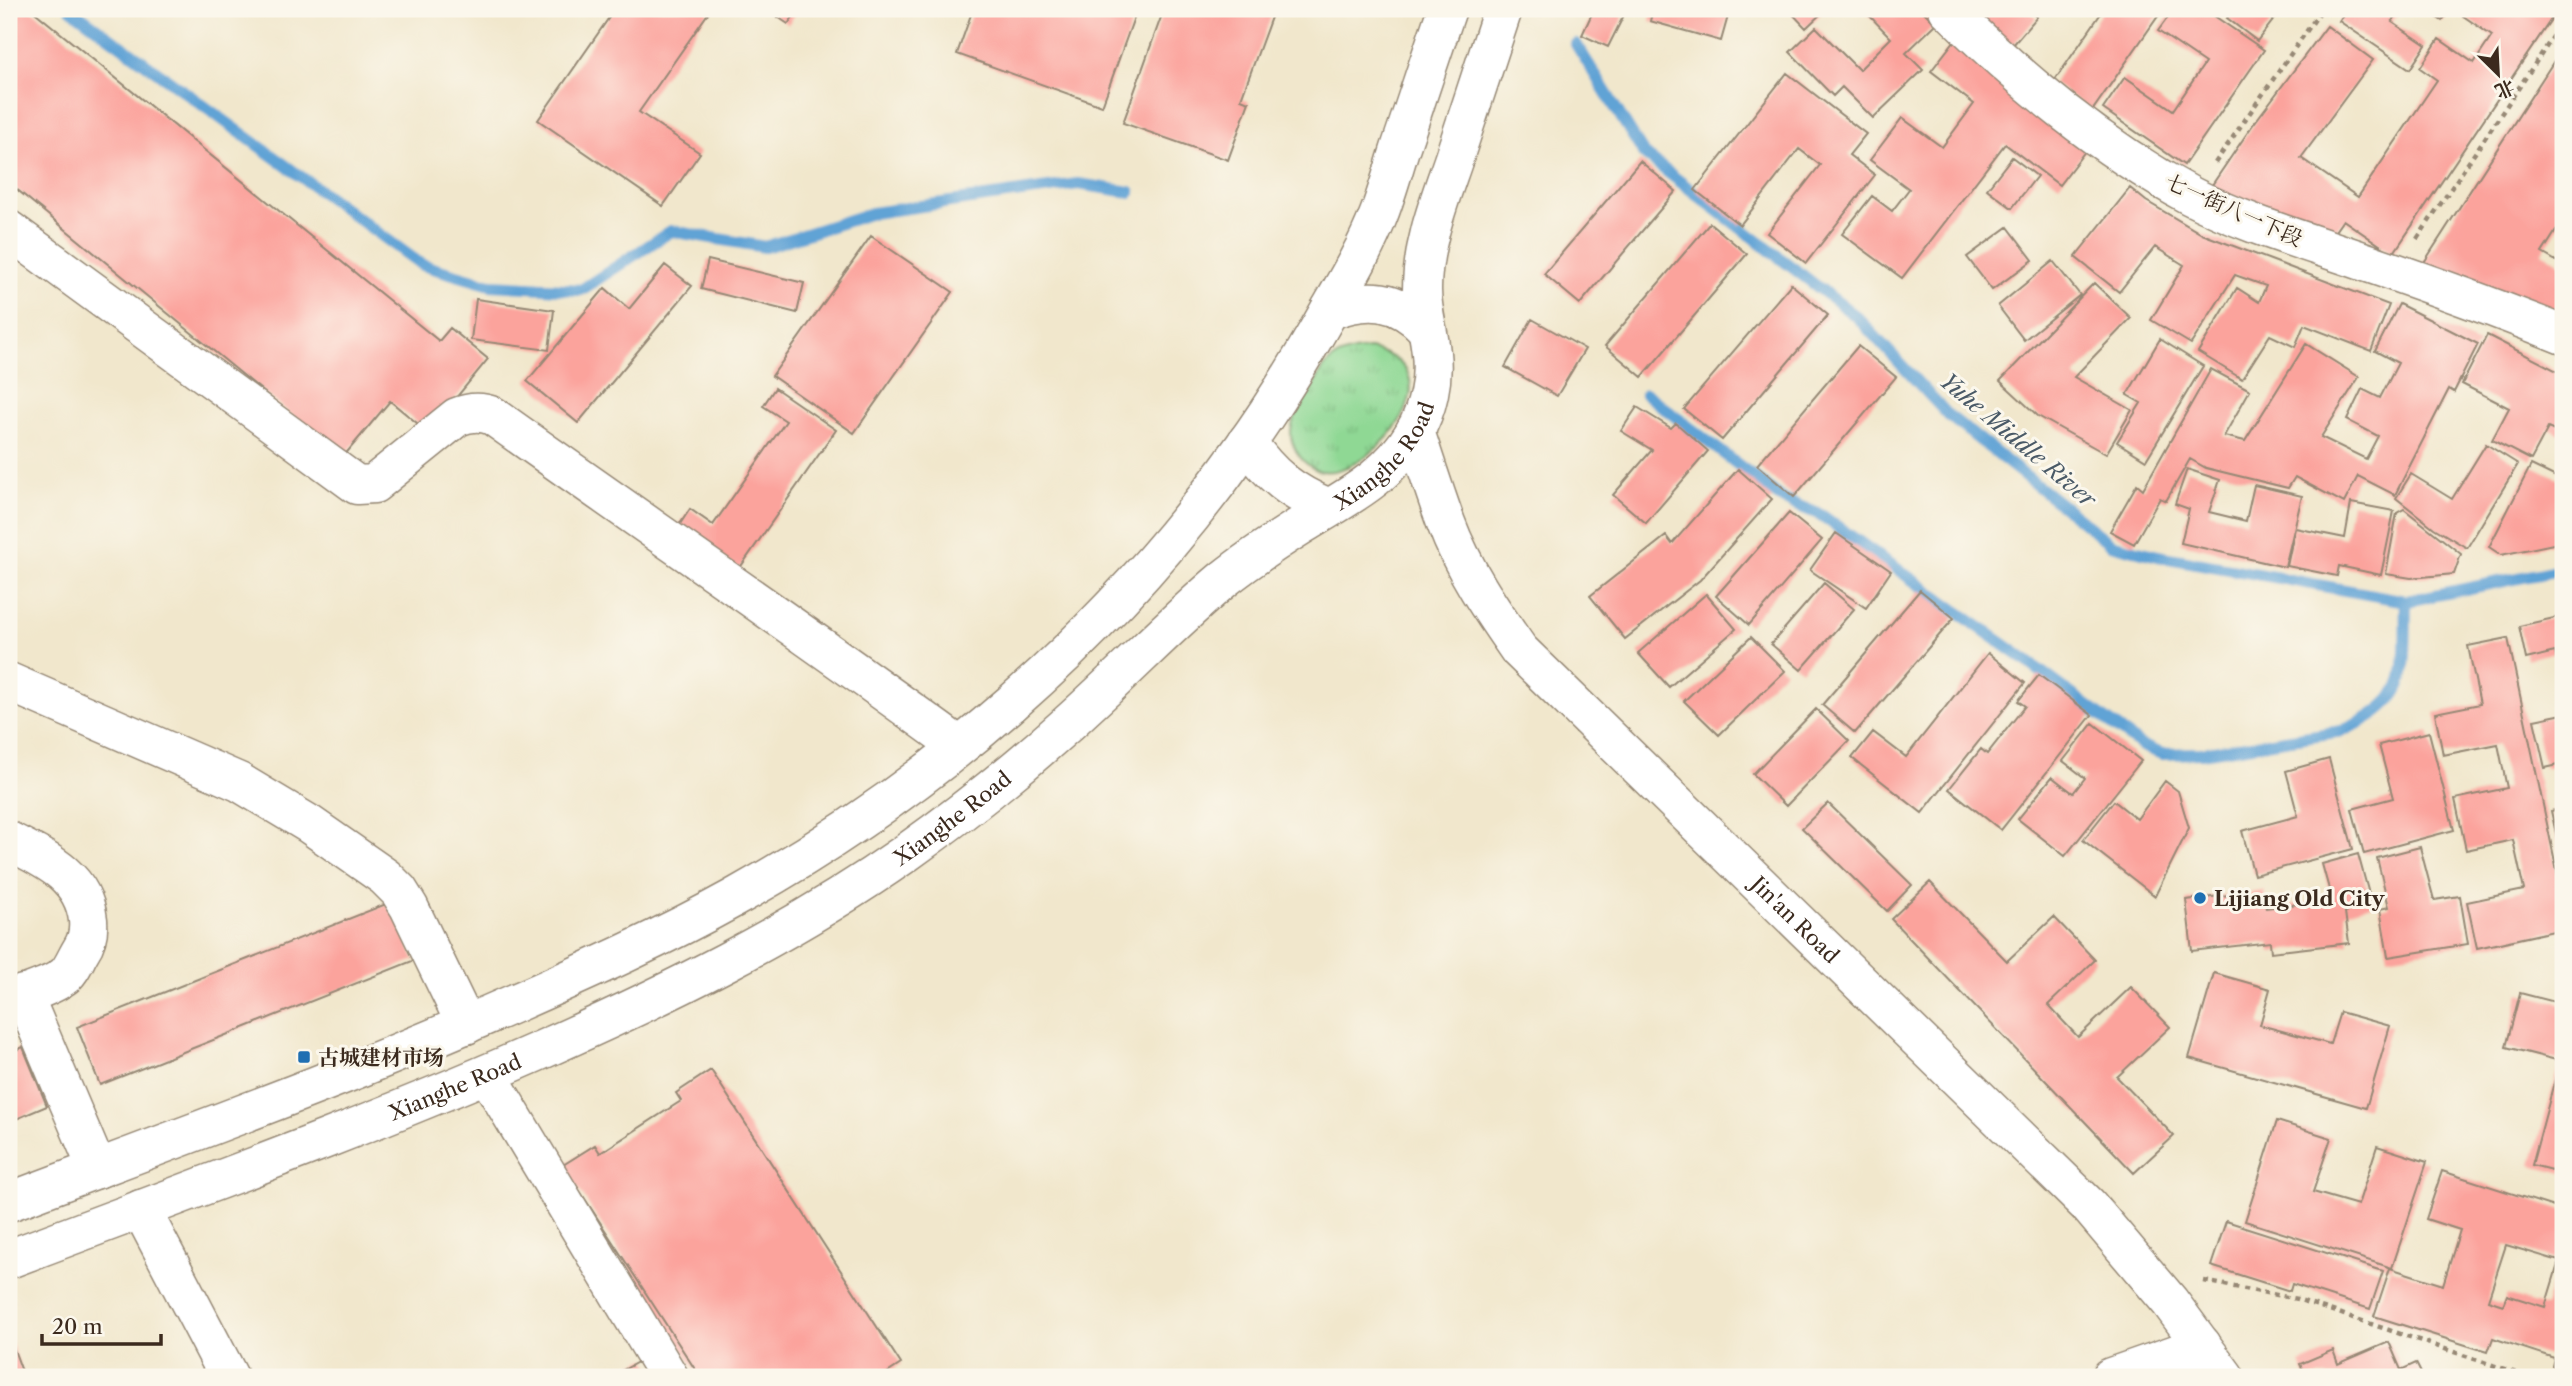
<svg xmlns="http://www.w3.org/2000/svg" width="2572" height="1386" font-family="'Libre Caslon Text','Noto Serif SC',serif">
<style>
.grass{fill:url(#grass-tufts);stroke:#658159;stroke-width:2}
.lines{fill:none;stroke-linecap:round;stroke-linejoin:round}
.stream{stroke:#61a3d5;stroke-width:12}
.building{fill:#fba39c;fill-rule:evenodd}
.minor-casing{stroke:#968875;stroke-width:41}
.highway-casing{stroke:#968875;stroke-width:41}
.path{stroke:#968875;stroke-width:4.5;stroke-dasharray:5 5;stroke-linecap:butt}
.minor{stroke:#fff;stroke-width:38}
.highway{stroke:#fff;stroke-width:38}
.poi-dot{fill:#1f6fb2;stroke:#fbf7ec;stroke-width:2.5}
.labels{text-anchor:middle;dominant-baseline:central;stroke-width:6;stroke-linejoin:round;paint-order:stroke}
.street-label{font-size:21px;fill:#3b2a1e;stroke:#fbf7ec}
.poi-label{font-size:21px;font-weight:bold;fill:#3b2a1e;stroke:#fbf7ec;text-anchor:start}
.water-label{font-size:23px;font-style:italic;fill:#4a5a67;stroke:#fbf7ec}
</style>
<defs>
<pattern id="grass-tufts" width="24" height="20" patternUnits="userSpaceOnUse" patternTransform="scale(1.75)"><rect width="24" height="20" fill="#8fd894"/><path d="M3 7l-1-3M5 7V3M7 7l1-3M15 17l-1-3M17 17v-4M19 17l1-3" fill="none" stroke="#7cba7f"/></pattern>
</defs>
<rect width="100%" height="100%" fill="#fbf7ec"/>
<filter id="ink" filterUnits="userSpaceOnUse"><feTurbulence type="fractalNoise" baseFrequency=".0143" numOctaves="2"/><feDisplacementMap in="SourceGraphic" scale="14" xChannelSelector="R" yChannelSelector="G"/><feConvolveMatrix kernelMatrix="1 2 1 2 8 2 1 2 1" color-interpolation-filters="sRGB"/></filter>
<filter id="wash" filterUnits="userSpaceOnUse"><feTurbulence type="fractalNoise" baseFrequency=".00686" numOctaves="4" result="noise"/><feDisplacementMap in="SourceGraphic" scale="28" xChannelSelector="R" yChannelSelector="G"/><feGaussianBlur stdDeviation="1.57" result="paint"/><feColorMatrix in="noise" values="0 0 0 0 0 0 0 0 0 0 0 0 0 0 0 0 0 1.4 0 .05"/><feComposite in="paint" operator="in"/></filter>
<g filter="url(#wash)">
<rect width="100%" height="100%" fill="#f1e7cc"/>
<path class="grass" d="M1370,349C1470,371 1360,490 1315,469C1300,462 1287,442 1292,425C1295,414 1305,402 1310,393C1315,384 1320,372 1326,365C1337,353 1355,350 1370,349Z"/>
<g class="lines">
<path class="stream" d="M71,9L422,265L491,285L581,290L671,231L765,247L872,213L1078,184L1130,192
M1576,44L1644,154L1857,317L1948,415L2111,544L2158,556L2406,601L2563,569
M1646,394L1784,500L1821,515L2020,656L2140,745L2162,754L2201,753L2342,731C2365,721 2395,705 2402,678C2407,658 2405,623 2406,601"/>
</g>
<g id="blocks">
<path class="building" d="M9,9H31L439,341L450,328L488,359L428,432L390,401L343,457L9,183Z
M615,9H711L639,112L700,153L663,206L538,120Z
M766,9H799L788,24Z
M973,9H1042L1057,14L1059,9H1137L1102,106L957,54Z
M1164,9H1274L1241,99L1249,102L1228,160L1123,123Z
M1594,9H1627L1608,47L1582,35Z
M1653,9H1730L1721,41L1650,21Z
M1788,9H1826L1806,28Z
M1863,9H1921L1936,24L1906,53L1923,70L1873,118L1842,87L1833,96L1790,52L1816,27L1859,70L1891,38Z
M1956,9H2026L2037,17L2007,52Z
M2104,9H2163L2092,111L2053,83Z
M2174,9H2204L2264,50L2184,165L2103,109L2125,77L2173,110L2205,63L2158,31Z
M2234,9H2282L2257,41L2227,18Z
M2347,9H2401L2392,22L2426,45L2410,69L2339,21Z
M2424,9H2451L2442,21Z
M2462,9H2558L2393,254L2343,220L2333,234L2224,193L2212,185L2252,126L2327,26L2373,60L2301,158L2358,197L2437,80L2420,68L2439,39L2474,63L2492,36L2459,13Z
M1955,40L2089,146L2059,185L2005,144L1902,278L1842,234L1872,196L1892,211L1909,189L1870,160L1902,118L1942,147L1974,104L1931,71Z
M2563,47V220L2542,253L2563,265V327L2421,267Z
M1787,73L1866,134L1849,155L1875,175L1806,263L1767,233L1820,165L1799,149L1740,225L1695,190Z
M2012,157L2037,176L2012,208L1987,189Z
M1640,161L1676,191L1580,304L1544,274Z
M2130,188L2146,201L2202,234L2389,305L2371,351L2304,325L2295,347L2270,335L2242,379L2198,352L2237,288L2259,302L2266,286L2235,275L2191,344L2151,320L2184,265L2155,247L2119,292L2075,257Z
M1710,223L1747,254L1642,377L1605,346Z
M2008,227L2033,260L1992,290L1967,257Z
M871,236L953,292L854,433L772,376Z
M708,260L804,283L797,313L701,289Z
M2053,261L2080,295L2024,340L1998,306Z
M665,265L692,286L578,423L527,381L605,288L629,309Z
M2094,283L2131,318L2074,377L2132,410L2106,454L2038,416L2000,381Z
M1791,284L1828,315L1722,440L1684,409Z
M476,299L554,310L549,350L471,340Z
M2399,304L2478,344L2454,392L2449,389L2395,495L2358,476L2344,503L2295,477L2288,488L2206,468L2190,459L2166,501L2160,498L2134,544L2110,531L2137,484L2143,489L2211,369L2250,390L2224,436L2245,441L2306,344L2359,377L2321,437L2366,459L2378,436L2347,420L2362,389L2380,398L2398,363L2375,351Z
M1532,319L1585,349L1557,396L1505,367Z
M2487,335L2563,374V435L2548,428L2531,460L2492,440L2509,408L2462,384Z
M2160,339L2203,366L2146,460L2117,442L2141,403L2127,395Z
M1858,346L1896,377L1794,497L1757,465Z
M775,388L836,430L739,569L678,527L690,509L713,525L786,421L763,406Z
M1637,407L1671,428L1676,423L1708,451L1646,523L1613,495L1652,450L1621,431Z
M2486,444L2518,464L2467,548L2434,528L2396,498L2411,474L2452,499Z
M2531,465L2560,479L2563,471V542L2501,555L2489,547Z
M1738,469L1772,499L1700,580L1625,639L1590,596L1666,536L1672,544Z
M2187,469L2220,480L2209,512L2246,521L2254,485L2302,496L2285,567L2181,543L2189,509L2175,504Z
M2351,503L2394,511L2381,575L2339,566L2337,576L2287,566L2295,528L2345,538Z
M2404,509L2461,554L2454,574L2411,578L2386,574L2397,513Z
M1789,513L1822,540L1749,625L1716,596Z
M1836,533L1891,571L1866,608L1810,570Z
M1824,583L1854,609L1801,670L1771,644Z
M1920,590L1954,618L1855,733L1822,705Z
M1706,594L1736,629L1669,687L1638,653Z
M2563,616V683H2562L2555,652L2526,659L2519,626Z
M1751,637L1785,671L1719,735L1684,701Z
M2508,638L2563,900V929L2477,948L2467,902L2524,890L2513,840L2466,850L2455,799L2507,788L2498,744L2443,755L2435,713L2480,704L2468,646Z
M1988,653L2025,683L1922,813L1852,758L1873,732L1906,757Z
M2039,675L2092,715L2001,830L1949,789L1981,749L1987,754L2025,706L2018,701Z
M1816,709L1849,741L1786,806L1753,774Z
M2563,714V764L2545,768L2534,720Z
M2093,723L2141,761L2065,856L2018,819L2052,777L2073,793L2085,778L2063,761Z
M2429,732L2454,830L2364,854L2352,809L2393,798L2379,745Z
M2329,759L2353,849L2254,875L2242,831L2298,816L2286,771Z
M2165,781L2178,791L2189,828L2155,896L2083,840L2114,801L2137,819Z
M1828,803L1912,885L1887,911L1802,828Z
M2563,808V859L2562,860L2551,811Z
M2420,847L2434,900L2460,896L2468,944L2388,957L2380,909L2389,907L2377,858Z
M2358,854L2372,905L2345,912L2349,943L2271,952L2270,942L2192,951L2186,900L2264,891L2266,908L2332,900L2322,864Z
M1930,882L2007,961L2054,917L2095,960L2048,1005L2078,1037L2131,987L2170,1027L2117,1077L2174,1136L2134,1173L1891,919Z
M391,902L415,960L100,1085L77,1027Z
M2214,973L2270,989L2260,1025L2330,1044L2340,1012L2390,1026L2366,1108L2189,1058Z
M2520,993L2563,1004V1173L2532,1165L2560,1061L2506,1047Z
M23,1047L47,1106L9,1122V1053Z
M711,1070L901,1364L881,1377H700L563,1165L595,1145L600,1153L681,1101L676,1093Z
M2277,1121L2331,1138L2313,1192L2358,1205L2377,1146L2427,1162L2392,1268L2245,1221Z
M2442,1171L2563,1210V1370L2552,1366L2554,1358L2493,1338L2488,1352L2374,1316L2390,1268L2443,1285L2460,1230L2426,1219ZM2506,1245L2559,1261L2545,1307L2507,1295L2503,1305L2488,1300Z
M2226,1221L2383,1271L2370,1309L2292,1284L2290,1291L2211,1266Z
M9,1336L24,1377H9Z
M2389,1342L2401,1370L2416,1363L2423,1377H2306L2300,1364L2333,1350L2338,1364Z
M645,1358L656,1377H620L618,1373Z"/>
</g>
</g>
<g filter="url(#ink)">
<use href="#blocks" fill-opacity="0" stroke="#968875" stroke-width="2"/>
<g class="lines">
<g class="minor-casing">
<g id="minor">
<path d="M1948,9C2021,81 2100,147 2191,196C2249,226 2313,243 2374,265C2438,287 2501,310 2563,335"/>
<path d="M9,230L357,485L374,484L457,417C469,412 481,411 493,416C648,527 805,633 959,746"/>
<path id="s1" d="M1415,431C1425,462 1435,493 1446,523C1463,569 1491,610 1519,650L2088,1205L2170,1302L2225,1377"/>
<path d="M9,682L239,782L309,824L385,877L399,891L409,907L466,1025"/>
<path d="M9,841C44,859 83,875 88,920C89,931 87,941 81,950C76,958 71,972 63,977C50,987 24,994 9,1000"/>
<path d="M23,994L97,1169"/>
<path d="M487,1074L669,1377"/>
<path d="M141,1209L229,1377"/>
<path d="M2111,1377L2202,1345"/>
</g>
</g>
<g class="highway-casing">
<g id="highway">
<path d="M1330,310C1368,296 1397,298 1426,328"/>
<path d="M1247,442C1271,476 1291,492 1329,508"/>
<path d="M9,1202C178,1138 347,1077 513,1004C588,971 662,938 734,898C932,788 1109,636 1240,452C1273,407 1302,359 1329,311C1347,280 1366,248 1379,214C1387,193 1393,171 1400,149C1416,102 1431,55 1447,9"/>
<path id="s2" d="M9,1259C186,1192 364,1128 537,1052C666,995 791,934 906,853C975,804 1040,751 1101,693C1142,655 1181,615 1224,579C1249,559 1275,542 1302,525C1346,497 1386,480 1414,433C1428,409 1434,380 1431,353C1429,331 1422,312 1422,290C1422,244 1439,202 1454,158C1470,108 1487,59 1503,9"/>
</g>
</g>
<path class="path" d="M2215,163L2322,9
M2417,239L2563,22
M2204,1281L2297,1299L2528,1377"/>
<use href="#minor" class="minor"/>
<use href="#highway" class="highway"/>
</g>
</g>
<g class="poi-dot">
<circle cx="2200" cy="898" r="7"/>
<rect x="297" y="1050" width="14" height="14" rx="3.5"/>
</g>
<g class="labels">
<g class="street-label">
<text transform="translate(2234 210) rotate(24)">七一街八一下段</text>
<text stroke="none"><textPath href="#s2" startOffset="1612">Xianghe Road</textPath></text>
<text stroke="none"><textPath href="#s2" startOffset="1045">Xianghe Road</textPath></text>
<text stroke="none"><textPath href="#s1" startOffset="630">Jin'an Road</textPath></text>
<text stroke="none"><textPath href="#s2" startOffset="478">Xianghe Road</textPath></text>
</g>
<g class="poi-label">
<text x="2214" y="898">Lijiang Old City</text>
<text x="318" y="1057">古城建材市场</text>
</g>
<g class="water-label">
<text transform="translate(2018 440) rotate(40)">Yuhe Middle River</text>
</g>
</g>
<rect width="2572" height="1386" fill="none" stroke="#fbf7ec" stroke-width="35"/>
<g transform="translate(2498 74) rotate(156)" stroke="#fbf7ec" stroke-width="5" paint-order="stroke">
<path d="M0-5L12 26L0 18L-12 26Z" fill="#3b2a1e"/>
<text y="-10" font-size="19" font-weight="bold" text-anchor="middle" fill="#3b2a1e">北</text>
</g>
<path d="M42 1334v10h119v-10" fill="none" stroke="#3b2a1e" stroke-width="3.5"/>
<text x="52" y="1334" font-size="21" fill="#3b2a1e" stroke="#fbf7ec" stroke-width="5" paint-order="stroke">20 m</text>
</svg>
